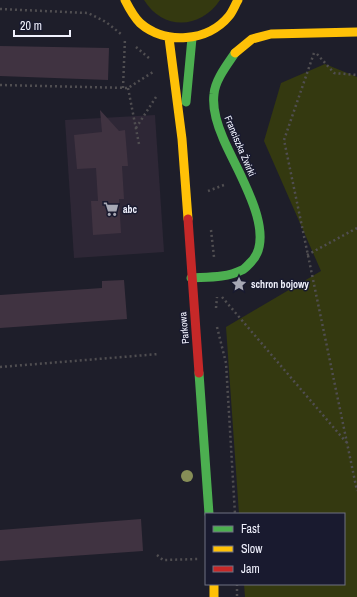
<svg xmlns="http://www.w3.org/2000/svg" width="357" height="597" font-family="'Archivo Narrow',sans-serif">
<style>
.commercial{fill:#2e2736}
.green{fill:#343910}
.building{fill:#403341}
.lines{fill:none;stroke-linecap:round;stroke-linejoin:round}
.path{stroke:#504e51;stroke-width:2.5;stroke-dasharray:2 3;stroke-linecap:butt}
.fast{stroke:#4caf50;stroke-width:9}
.slow{stroke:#ffc107;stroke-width:9}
.jam{stroke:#c62828;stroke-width:9}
.tree{fill:#878e57}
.labels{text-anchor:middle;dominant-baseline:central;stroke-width:3;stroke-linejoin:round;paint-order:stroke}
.street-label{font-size:10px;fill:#f1f2fe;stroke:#191a2f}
.poi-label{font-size:10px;font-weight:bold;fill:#f1f2fe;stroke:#191a2f;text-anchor:start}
</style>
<rect width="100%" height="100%" fill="#1e1e2a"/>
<path class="commercial" d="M155,115L164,252L74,258L65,120Z"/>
<path class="green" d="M144,0H220C201,29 163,31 144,0Z
M325,64L357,77V597H245L244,584H344V514H239L226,327L321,271L264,141L281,83Z"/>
<path class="building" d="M0,46L109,48L108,80L0,76Z
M100,110L119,131L125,130L128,166H122L124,199H119L121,233L93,235L91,201H98L96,168L77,169L74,135L102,132Z
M124,280L127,319L0,328V295L102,288V281Z
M141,519L143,551L0,561V530Z"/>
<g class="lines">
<path class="path" d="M0,9L88,13L106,22L121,34
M136,47L150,59
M314,53L284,140L357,491
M317,54L334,73L357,75
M0,85L128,88L153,72
M123,88L125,38
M128,88L139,144
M136,128L156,97
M208,191L224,185
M211,230L214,257
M307,255L357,228
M222,297L346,442
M216,308L217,297
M217,327L226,363L235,514
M0,367L159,354
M157,555L163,560L199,559
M237,584V597"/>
<path class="fast" d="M186,102L192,38
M191,278C208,277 226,278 242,270C245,269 248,265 251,262C279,234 235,168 223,138C217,124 212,109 214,94C215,80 227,65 235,53
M199,373L209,514"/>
<path class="slow" d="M125,0C129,8 133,16 140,23C165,45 208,42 229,16C233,11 235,5 238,0
M169,38L182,139L188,219
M235,53L252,39L271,34L357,32
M214,584V597"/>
<path class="jam" d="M188,219L199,373"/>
</g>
<circle class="tree" cx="187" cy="476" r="6"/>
<defs>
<g id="supermarket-bare" transform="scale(1.2)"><path d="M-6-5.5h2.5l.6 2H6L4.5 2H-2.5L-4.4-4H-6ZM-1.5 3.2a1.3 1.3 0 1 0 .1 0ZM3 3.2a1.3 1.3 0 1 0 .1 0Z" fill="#a7a8b4" stroke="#191a2f" stroke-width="2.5" paint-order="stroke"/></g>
<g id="sight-bare" transform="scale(1.2)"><path d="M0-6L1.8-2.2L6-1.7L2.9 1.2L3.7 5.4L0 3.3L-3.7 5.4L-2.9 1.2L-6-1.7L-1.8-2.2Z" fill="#a7a8b4" stroke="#191a2f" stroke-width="2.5" paint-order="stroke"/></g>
</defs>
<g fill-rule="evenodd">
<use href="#supermarket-bare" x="111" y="209"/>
<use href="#sight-bare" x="239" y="284"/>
</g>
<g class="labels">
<g class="street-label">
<text transform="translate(240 146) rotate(67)">Franciszka Żwirki</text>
<text transform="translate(184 328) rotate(-95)">Parkowa</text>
</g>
<g class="poi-label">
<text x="123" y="209">abc</text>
<text x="251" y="284">schron bojowy</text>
</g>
</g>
<rect x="205" y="513" width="140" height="72" fill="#191a2f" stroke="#6f7082"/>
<rect x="213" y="526" width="20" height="6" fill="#4caf50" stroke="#6f7082"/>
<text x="241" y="533" font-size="12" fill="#f1f2fe">Fast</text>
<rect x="213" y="546" width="20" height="6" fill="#ffc107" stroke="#6f7082"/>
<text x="241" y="553" font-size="12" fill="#f1f2fe">Slow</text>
<rect x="213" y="566" width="20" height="6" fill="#c62828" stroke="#6f7082"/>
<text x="241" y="573" font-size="12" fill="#f1f2fe">Jam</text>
<path d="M14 30v6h56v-6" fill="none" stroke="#f1f2fe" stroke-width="2"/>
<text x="20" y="30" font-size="12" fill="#f1f2fe" stroke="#191a2f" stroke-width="3" paint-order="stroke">20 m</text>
</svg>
